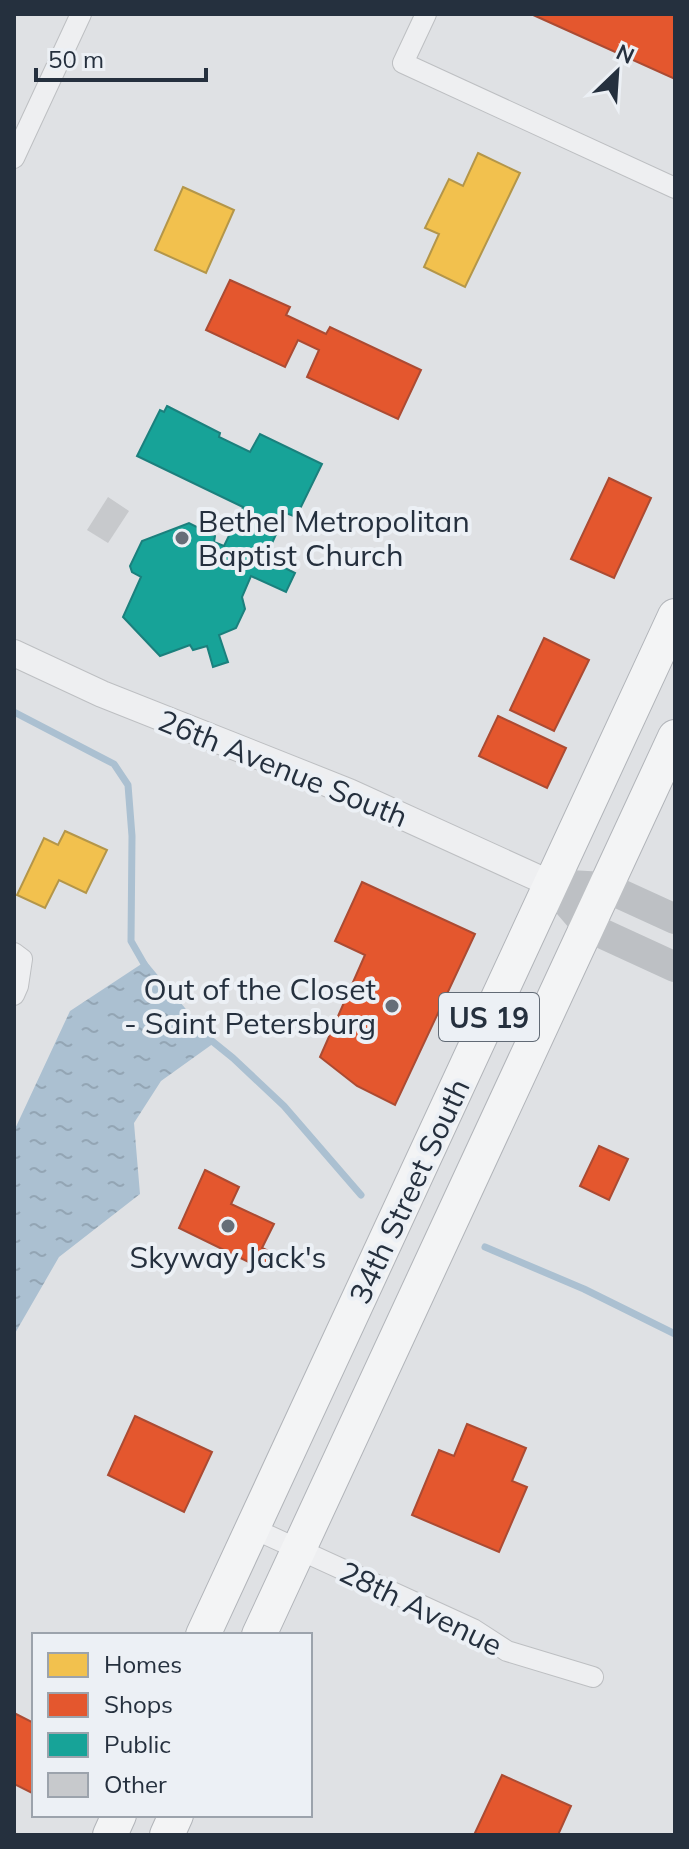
<svg xmlns="http://www.w3.org/2000/svg" width="689" height="1849" font-family="Mulish,sans-serif">
<style>
.water{fill:url(#water-ripples)}
.homes{fill:#f2c14e;stroke:#b49649;stroke-width:2}
.shops{fill:#e4572e;stroke:#ab4b33;stroke-width:2}
.public{fill:#17a398;stroke:#1b807d;stroke-width:2}
.lines{fill:none;stroke-linecap:round;stroke-linejoin:round}
.stream{stroke:#abc0d1;stroke-width:7}
.building{fill:#c7c9cc}
.minor-casing{stroke:#bdbfc2;stroke-width:22}
.tertiary-casing{stroke:#bdbfc2;stroke-width:28}
.trunk-casing{stroke:#b1b4b9;stroke-width:36}
.minor{stroke:#eeeff1;stroke-width:20}
.tertiary{stroke:#eeeff1;stroke-width:26}
.secondary{stroke:#bdc0c4;stroke-width:30}
.trunk{stroke:#f3f4f5;stroke-width:34}
.poi-dot{fill:#666e78;stroke:#ecf0f5;stroke-width:3}
.labels{text-anchor:middle;dominant-baseline:central;stroke-width:8;stroke-linejoin:round;paint-order:stroke}
.shield{fill:#ecf0f5;stroke:#616a75;stroke-width:2}
.shield-label{font-size:28px;font-weight:bold;fill:#25303e}
.poi-label{font-size:30px;fill:#25303e;stroke:#ecf0f5;text-anchor:start}
.street-label{font-size:30px;fill:#25303e;stroke:#ecf0f5}
</style>
<defs>
<pattern id="water-ripples" width="26" height="14" patternUnits="userSpaceOnUse" patternTransform="scale(2)"><rect width="26" height="14" fill="#abc0d1"/><path d="M2 4q2-2 4 0t4 0M15 11q2-2 4 0t4 0" fill="none" stroke="#93a5b4"/></pattern>
</defs>
<rect width="100%" height="100%" fill="#dfe1e4"/>
<path class="water" d="M146,961L214,1043L161,1081L134,1123L140,1194L59,1257L14,1335V1131L70,1011Z"/>
<path class="homes" d="M478,153L520,173L465,287L424,267L439,234L425,228L449,179L463,186Z
M183,187L234,210L206,273L155,250Z
M65,831L107,850L86,893L59,880L45,908L17,895L44,838L58,845Z"/>
<path class="shops" d="M531,14H675V79Z
M230,280L290,307L286,315L326,334L330,327L421,370L398,419L307,377L319,350L298,340L285,367L206,330Z
M609,478L651,498L614,578L571,559Z
M544,638L589,660L554,731L510,710Z
M498,716L566,748L547,788L479,756Z
M362,882L475,934L395,1105L357,1086L320,1057L365,955L335,941Z
M599,1146L628,1159L609,1200L580,1186Z
M205,1170L239,1187L231,1204L274,1224L262,1248L271,1252L263,1269L179,1228Z
M135,1416L212,1452L184,1512L108,1475Z
M467,1424L526,1448L512,1481L527,1487L499,1552L412,1515L439,1450L454,1456Z
M14,1713L34,1723V1789L32,1793L14,1784Z
M502,1775L571,1806L558,1835H474Z"/>
<path class="public" d="M167,406L220,433L219,437L250,452L260,434L322,464L296,517L286,513L265,558L295,573L286,592L251,576L242,597L245,609L236,628L219,635L228,662L213,667L207,646L193,650L190,645L160,656L123,617L141,577L132,572L130,566L142,541L189,523L215,536L214,542L224,546L243,507L137,456L160,410L164,412Z"/>
<g class="lines">
<path class="stream" d="M14,712L114,764L128,785L132,836L131,941L147,969
M207,1037L233,1058L284,1106L361,1195
M485,1247L584,1289L675,1334"/>
</g>
<path class="building" d="M108,497L129,511L108,543L87,530Z"/>
<g class="lines">
<g class="minor-casing">
<path id="minor" d="M426,14L403,63L675,188
M14,158L81,14
M14,953L22,959L18,986L14,995
M252,1528L473,1629L507,1651L593,1677"/>
</g>
<g class="tertiary-casing">
<path id="tertiary" d="M14,653L102,694L349,792L551,884"/>
</g>
<g class="trunk-casing">
<path id="trunk" d="M203,1635L675,616
M259,1635L675,737
M110,1835L119,1815
M167,1835L176,1815"/>
</g>
<use href="#minor" class="minor"/>
<use href="#tertiary" class="tertiary"/>
<path class="secondary" d="M551,884L588,927L675,967
M551,884L605,887L675,919"/>
<use href="#trunk" class="trunk"/>
</g>
<g class="poi-dot">
<circle cx="182" cy="538" r="8"/>
<circle cx="392" cy="1006" r="8"/>
<circle cx="228" cy="1226" r="8"/>
</g>
<g class="labels">
<rect class="shield" x="439" y="993" width="100" height="48" rx="6"/>
<g class="shield-label">
<text x="489" y="1017">US 19</text>
</g>
<g class="poi-label">
<text x="198" y="521">Bethel Metropolitan<tspan x="198" dy="34">Baptist Church</tspan></text>
<text x="376" y="989" text-anchor="end">Out of the Closet<tspan x="376" dy="34">- Saint Petersburg</tspan></text>
<text x="228" y="1257" text-anchor="middle">Skyway Jack's</text>
</g>
<g class="street-label">
<text transform="translate(283 768) rotate(22)">26th Avenue South</text>
<text transform="translate(409 1191) rotate(-65)">34th Street South</text>
<text transform="translate(421 1608) rotate(26)">28th Avenue</text>
</g>
</g>
<rect width="689" height="1849" fill="none" stroke="#25303e" stroke-width="32"/>
<rect x="32" y="1633" width="280" height="184" fill="#ecf0f5" stroke="#9ca3ac" stroke-width="2"/>
<rect x="48" y="1653" width="40" height="24" fill="#f2c14e" stroke="#9ca3ac" stroke-width="2"/>
<text x="104" y="1673" font-size="24" fill="#25303e">Homes</text>
<rect x="48" y="1693" width="40" height="24" fill="#e4572e" stroke="#9ca3ac" stroke-width="2"/>
<text x="104" y="1713" font-size="24" fill="#25303e">Shops</text>
<rect x="48" y="1733" width="40" height="24" fill="#17a398" stroke="#9ca3ac" stroke-width="2"/>
<text x="104" y="1753" font-size="24" fill="#25303e">Public</text>
<rect x="48" y="1773" width="40" height="24" fill="#c7c9cc" stroke="#9ca3ac" stroke-width="2"/>
<text x="104" y="1793" font-size="24" fill="#25303e">Other</text>
<g transform="translate(617 72) rotate(25)" stroke="#ecf0f5" stroke-width="6" paint-order="stroke">
<path d="M0-6L14 30L0 20L-14 30Z" fill="#25303e"/>
<text y="-12" font-size="22" font-weight="bold" text-anchor="middle" fill="#25303e">N</text>
</g>
<path d="M36 68v12h170v-12" fill="none" stroke="#25303e" stroke-width="4"/>
<text x="48" y="68" font-size="24" fill="#25303e" stroke="#ecf0f5" stroke-width="6" paint-order="stroke">50 m</text>
</svg>
